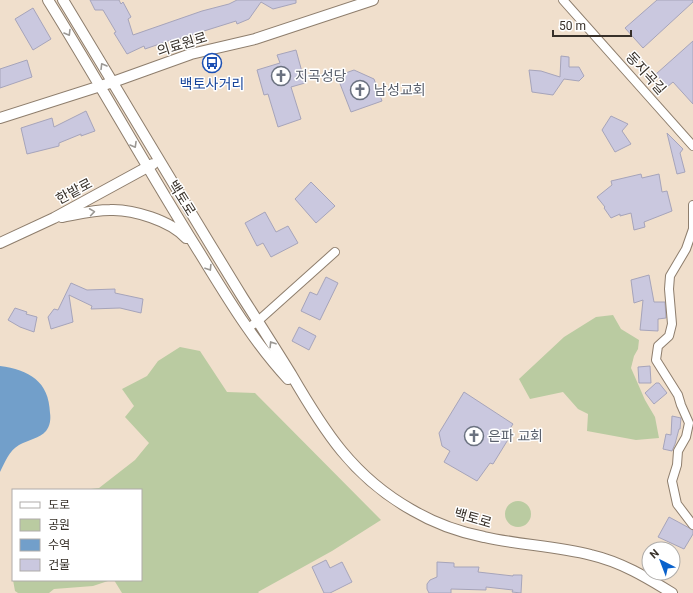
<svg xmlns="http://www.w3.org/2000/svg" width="693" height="593" font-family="Roboto,'Noto Sans KR',sans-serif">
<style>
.green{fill:#bacba1}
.water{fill:#729fca}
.building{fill:#cac8df;stroke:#a6a4ba}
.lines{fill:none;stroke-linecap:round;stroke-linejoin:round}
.minor-casing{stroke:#8e7e6d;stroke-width:10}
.tertiary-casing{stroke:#8e7e6d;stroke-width:12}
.minor{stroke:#fff;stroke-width:8}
.tertiary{stroke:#fff;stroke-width:10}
.oneway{stroke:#9b9894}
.labels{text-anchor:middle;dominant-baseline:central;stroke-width:3;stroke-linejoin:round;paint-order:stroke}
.street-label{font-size:14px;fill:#373029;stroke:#fff}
.worship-label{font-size:14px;fill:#5b616d;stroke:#fff;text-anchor:start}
.transit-label{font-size:14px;fill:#164399;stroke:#fff}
</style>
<rect width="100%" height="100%" fill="#f0dfcc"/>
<path class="green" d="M613,315L621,329L639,340L638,349L634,356L631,368L645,400L655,417L659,438L636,440L587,431L588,414L578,409L563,392L530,399L519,379L564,337L596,317Z
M180,347L200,351L227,392L255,393L381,520L332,551L258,592L259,593H122L114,580H141V490H83L99,488L135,460L149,443L125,417L134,406L122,389L147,376L158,361Z
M505 514a13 13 0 1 1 26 0a13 13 0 1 1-26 0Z
M13,580H111L93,586L54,589L49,593H18L15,591Z"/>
<path class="water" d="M0,366C29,370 49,381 50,413C51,419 50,426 46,431C40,438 28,440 19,445C9,451 5,462 0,472Z"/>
<path class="building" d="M90,0H119L121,4L123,2L131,17L128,19L133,35L202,11L229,4L237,0H296V3L273,9L261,2L249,19L237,24L236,21L172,41L171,40L145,49L144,46L127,54L114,33L116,32L103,10H95Z
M657,0H693V2L643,48L625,28Z
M33,8L51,39L33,50L15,19Z
M693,41V104L673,82L667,87L656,74Z
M296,50L305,83L291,87L301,119L278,127L268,94L264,95L257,70L280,63L277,55Z
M561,56L569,57V67H579L584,76L579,81L564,79L553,95L532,92L529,70L541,71L560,77Z
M27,60L32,77L0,88V69Z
M354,70L374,79L382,101L351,112L337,76Z
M86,111L95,131L81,136V134L59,143V146L27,154L21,128L52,118L54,127Z
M611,116L628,124L622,131L631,144L615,152L602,130Z
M667,133L683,149L680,153L685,172L677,174Z
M641,174L642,178L659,174L662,192L667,191L672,211L644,222L645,227L634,230L631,213L620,216V214L611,218L604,208L605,207L597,197L612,185L611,181Z
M311,182L335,206L316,223L295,199Z
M265,212L276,232L288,226L298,243L271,257L263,243L257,246L245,223Z
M649,275L654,302H665L666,318L658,319V331L640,330L643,300L634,303L631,280Z
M326,277L338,283L320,320L301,311L310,292L317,295Z
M71,283L87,290L115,289V293L143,299L141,313L120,308L91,309L92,306L69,295L73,322L51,329L48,317L54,309L58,310Z
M15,308L27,312L26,314L37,317L34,332L20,327L8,320Z
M299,327L316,336L309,350L292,341Z
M650,366L651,383H639L638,367Z
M656,383H659L667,393L654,404L645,393Z
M464,392L513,424L507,433L509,438L493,464L490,463L477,481L444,462L450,451L442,446L439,433Z
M672,416L681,418L680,429H679L675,444L672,451L663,449L666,434L671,435Z
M669,517L693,530V534L684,549L658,537Z
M326,560L330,568L342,562L352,582L330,593H324L312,567Z
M437,562L454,563V567H479L478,572L513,576V575H522L521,593L512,592L513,590L486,587V590L451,589V593H429L427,589V584L430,580L437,577Z"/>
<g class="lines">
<g class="minor-casing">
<path id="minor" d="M563,0L693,146
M693,205V229L686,249L670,276L669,289L672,324L669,336L658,346L656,360L678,395L681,405L689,423L686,437L678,451L677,465L672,481L677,504L693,525
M248,328L258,321L335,252"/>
</g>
<g class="tertiary-casing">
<path id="tertiary" d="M48,0C99,82 145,165 196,247C224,292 251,339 288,379
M63,0C123,99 182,199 243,298C259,323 275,348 291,374C324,431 353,477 412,510C434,523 459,532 484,537C519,545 556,546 591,555C621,562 646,577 672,593
M0,118L113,82L191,54L255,39L373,0
M62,217C78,214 94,210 110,210C133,209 171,221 186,238
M0,243L54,218L153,164"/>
</g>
<use href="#minor" class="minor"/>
<use href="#tertiary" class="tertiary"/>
</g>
<defs><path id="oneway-chevron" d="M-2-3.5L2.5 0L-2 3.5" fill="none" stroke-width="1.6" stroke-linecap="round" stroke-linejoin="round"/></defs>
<g class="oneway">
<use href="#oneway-chevron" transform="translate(68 33) rotate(59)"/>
<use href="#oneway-chevron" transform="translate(103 66) rotate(-121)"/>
<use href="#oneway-chevron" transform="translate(134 145) rotate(60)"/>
<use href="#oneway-chevron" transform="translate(92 212) rotate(-8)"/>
<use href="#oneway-chevron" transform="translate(209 268) rotate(58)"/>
<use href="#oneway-chevron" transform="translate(272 344) rotate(-122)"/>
</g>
<defs>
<g id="bus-ring" transform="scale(1)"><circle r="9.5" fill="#fff" stroke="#1a4fb4" stroke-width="1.5"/><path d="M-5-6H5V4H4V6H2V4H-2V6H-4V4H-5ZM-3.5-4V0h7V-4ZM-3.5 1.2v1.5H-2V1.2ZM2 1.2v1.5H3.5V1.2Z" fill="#1a4fb4"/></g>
<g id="church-ring" transform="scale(1)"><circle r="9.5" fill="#fff" stroke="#6b7280" stroke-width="1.5"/><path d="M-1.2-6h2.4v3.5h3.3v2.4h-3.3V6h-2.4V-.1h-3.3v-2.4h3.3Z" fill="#6b7280"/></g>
</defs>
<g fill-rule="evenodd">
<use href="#bus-ring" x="212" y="63"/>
<use href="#church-ring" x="281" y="76"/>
<use href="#church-ring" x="360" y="90"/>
<use href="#church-ring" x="474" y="436"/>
</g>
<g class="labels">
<g class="street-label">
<text transform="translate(182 44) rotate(-17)">의료원로</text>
<text transform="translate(646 73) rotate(48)">동지곡길</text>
<text transform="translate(74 191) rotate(-28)">한밭로</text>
<text transform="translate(182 198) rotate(58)">백토로</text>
<text transform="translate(473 518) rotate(16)">백토로</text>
</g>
<g class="worship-label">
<text x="295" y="76">지곡성당</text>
<text x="374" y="90">남성교회</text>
<text x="488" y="436">은파 교회</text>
</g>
<g class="transit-label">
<text x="212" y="84">백토사거리</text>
</g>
</g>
<rect x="12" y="489" width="130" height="92" fill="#ffffff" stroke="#afaca9"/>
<rect x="20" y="502" width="20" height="6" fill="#ffffff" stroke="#afaca9"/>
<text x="48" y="509" font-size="12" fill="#373029">도로</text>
<rect x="20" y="519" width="20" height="12" fill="#bacba1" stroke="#afaca9"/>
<text x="48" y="529" font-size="12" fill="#373029">공원</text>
<rect x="20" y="539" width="20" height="12" fill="#729fca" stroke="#afaca9"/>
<text x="48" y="549" font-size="12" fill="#373029">수역</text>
<rect x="20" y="559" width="20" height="12" fill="#cac8df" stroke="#afaca9"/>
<text x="48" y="569" font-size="12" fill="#373029">건물</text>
<g transform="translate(661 561) rotate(318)"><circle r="19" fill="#ffffff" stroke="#afaca9"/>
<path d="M0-3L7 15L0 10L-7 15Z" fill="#0a62cc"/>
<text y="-6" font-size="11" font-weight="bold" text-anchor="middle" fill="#373029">N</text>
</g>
<path d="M553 30v6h78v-6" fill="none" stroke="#373029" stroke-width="2"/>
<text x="559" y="30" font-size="12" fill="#373029" stroke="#ffffff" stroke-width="3" paint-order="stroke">50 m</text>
</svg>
